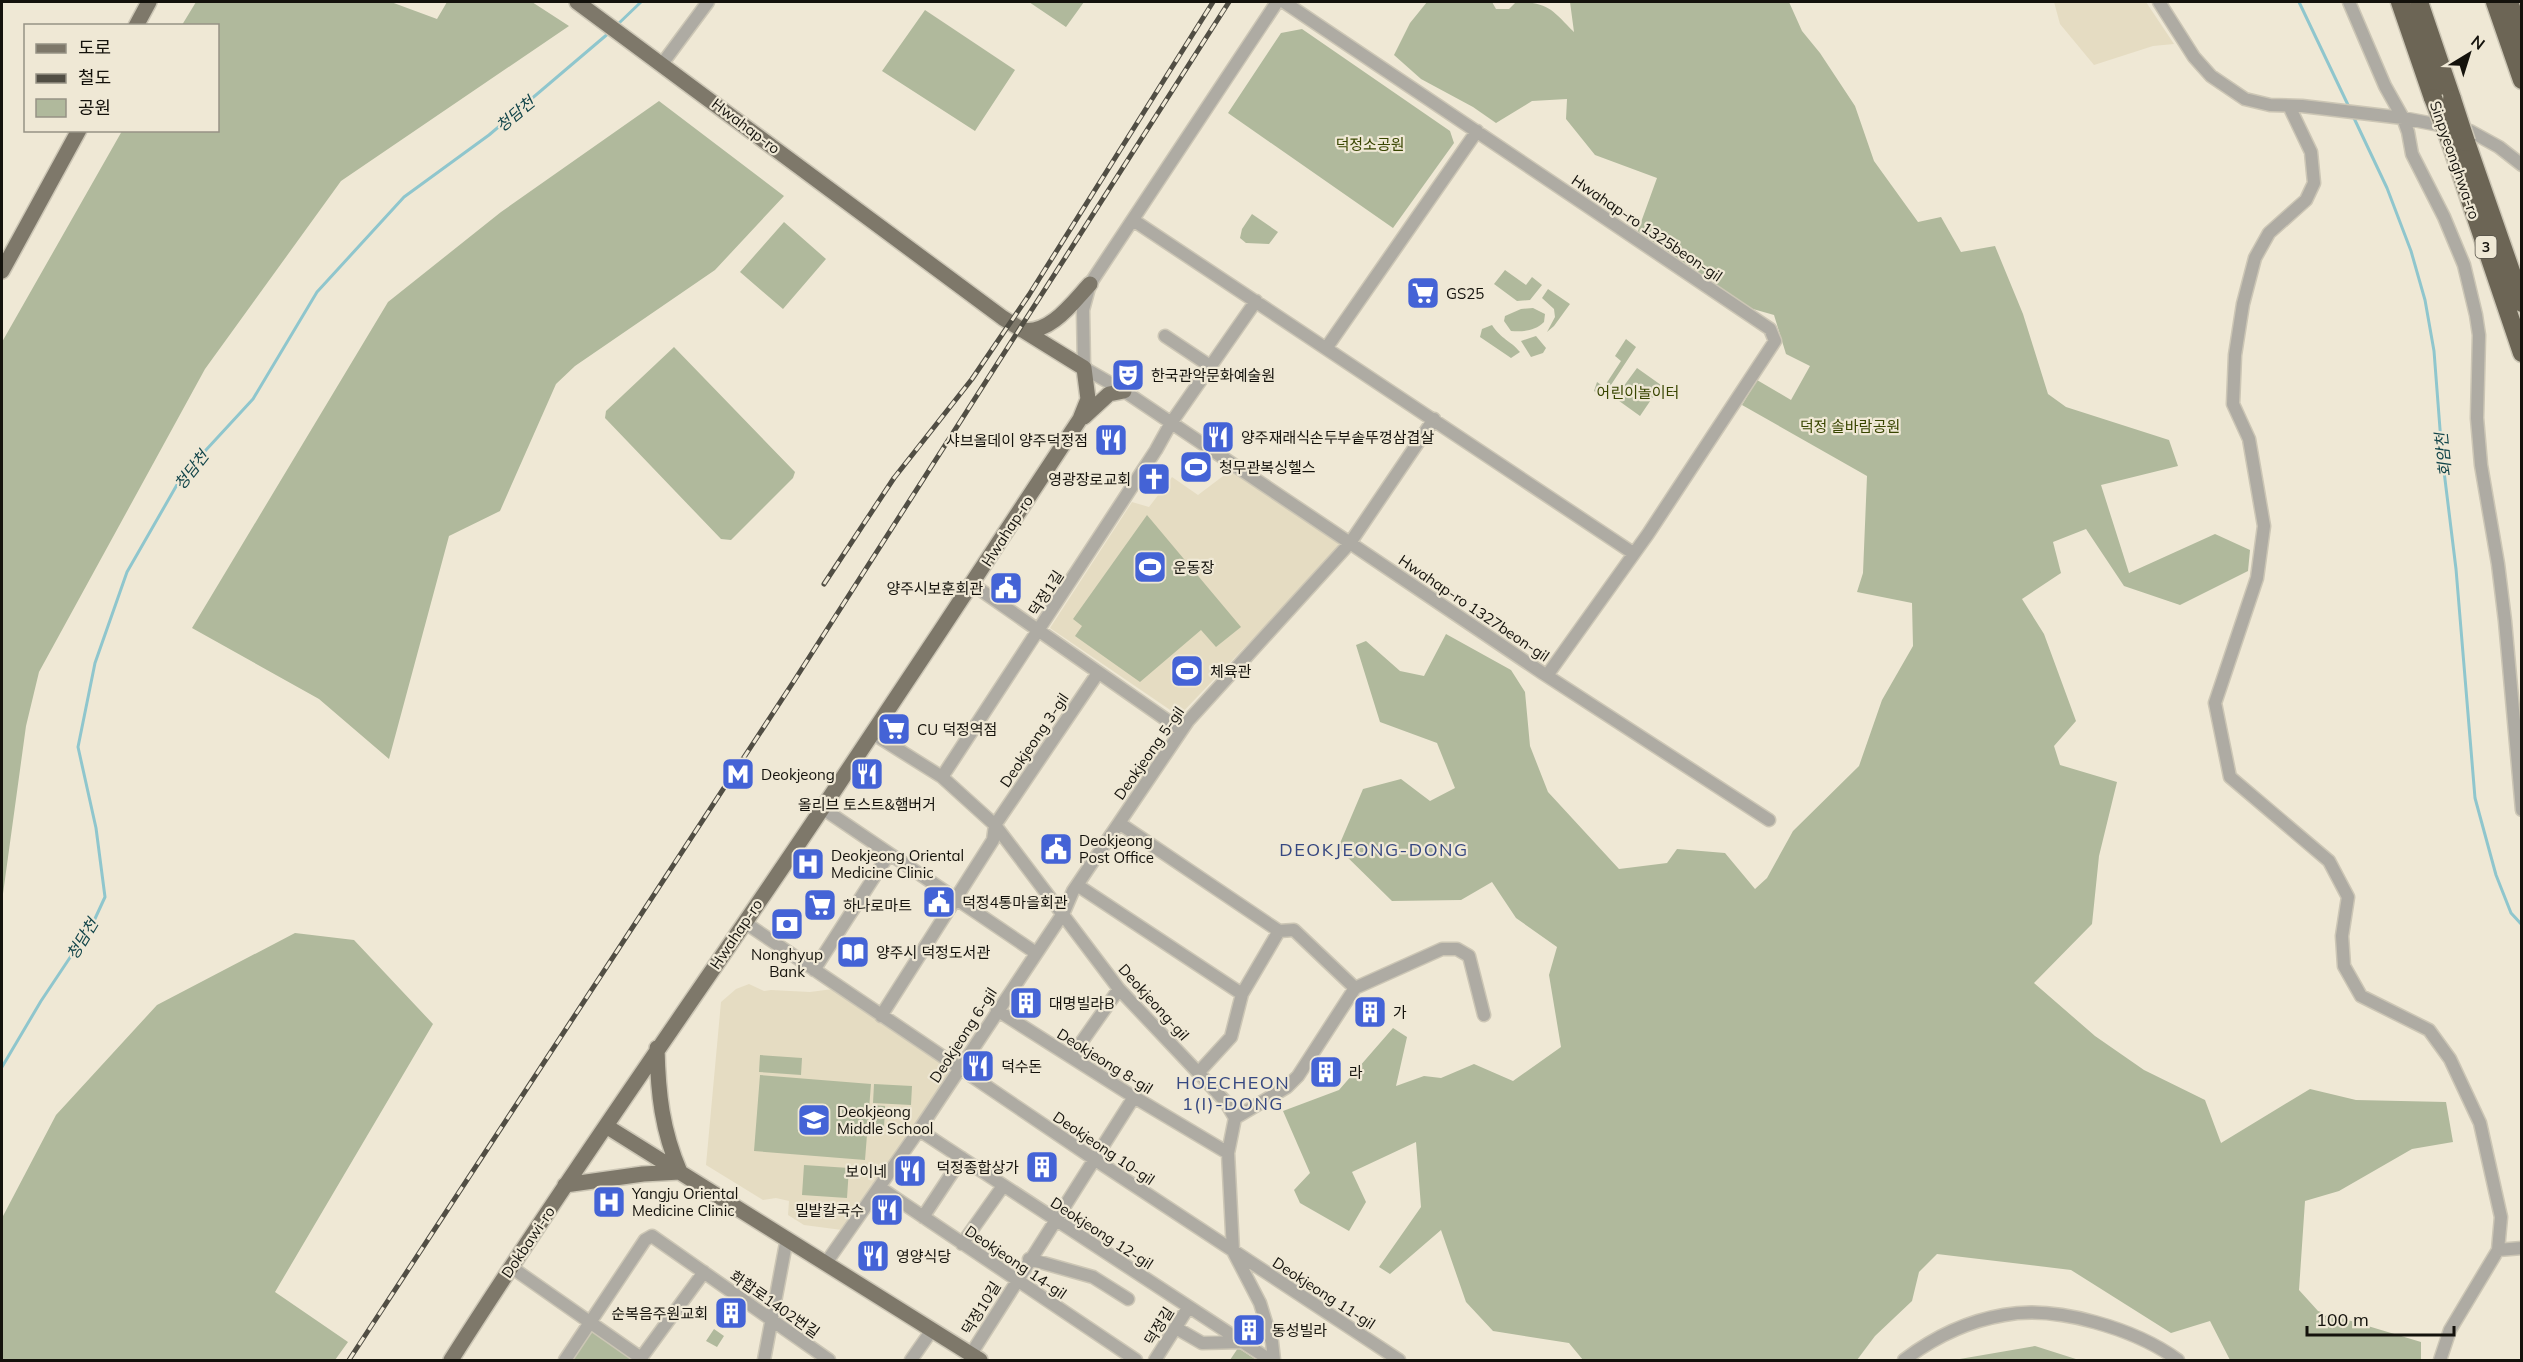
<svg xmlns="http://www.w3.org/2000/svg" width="2523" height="1362" font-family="Mulish,'Noto Sans KR',sans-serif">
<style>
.built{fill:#e5dcc2}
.green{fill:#b0b99c}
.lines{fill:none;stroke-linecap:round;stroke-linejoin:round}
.stream{stroke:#8fc6cd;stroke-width:3}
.minor-casing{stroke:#ccc6b5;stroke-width:15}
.major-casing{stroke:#ccc6b5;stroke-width:18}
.highway-casing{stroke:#ccc6b5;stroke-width:21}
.minor{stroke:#aeaba3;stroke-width:12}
.major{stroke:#7e786a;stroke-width:15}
.highway{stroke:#6c6555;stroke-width:18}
.rail-casing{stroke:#514e44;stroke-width:5}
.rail{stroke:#efe8d5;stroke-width:3;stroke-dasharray:9;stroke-linecap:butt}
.highway-bridge-casing{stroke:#ccc6b5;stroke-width:21;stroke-linecap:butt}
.highway-bridge{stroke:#6c6555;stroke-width:18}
.labels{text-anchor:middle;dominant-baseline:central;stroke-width:4.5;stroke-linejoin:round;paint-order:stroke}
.shield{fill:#efe8d5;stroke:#565248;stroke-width:1.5}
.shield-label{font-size:14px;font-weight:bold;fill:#14120c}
.street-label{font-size:15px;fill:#14120c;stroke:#efe8d5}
.park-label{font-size:15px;fill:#384500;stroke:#efe8d5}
.poi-label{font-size:15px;fill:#14120c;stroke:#efe8d5;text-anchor:start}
.water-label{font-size:16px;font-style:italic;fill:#12454a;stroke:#efe8d5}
.quarter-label{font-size:18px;letter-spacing:1.5px;fill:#354781;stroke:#efe8d5}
</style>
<rect width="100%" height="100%" fill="#efe8d5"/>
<path class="built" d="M2054,2H2146L2174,44L2153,46L2094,65L2060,24Z
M1231,470L1342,545L1179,716L1050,628L1132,502L1149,507L1172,477L1198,495Z
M749,984L764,991L771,990L810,992L833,989L947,1063L949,1074L842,1230L804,1225L788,1215L789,1201L776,1198L763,1200L706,1165L721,1002L736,989Z"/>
<path class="green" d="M196,2H391L437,19L447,2H532L569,26L341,181L205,369L39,672L26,726L2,901V342L122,131L218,130V26L182,25Z
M1029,2H1084L1066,27Z
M1427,2H1492L1496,9H1509L1516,2C1549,2 1552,10 1574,32L1570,2H1789L1802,31L1820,53L1855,106L1874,161L1918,222L1941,217L1961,252L1995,246L2023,314L2048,394L2066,407L2169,440L2178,466L2101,485L2129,573L2215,534L2250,550L2248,571L2180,605L2124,586L2086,529L2053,542L2061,573L2022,599L2044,634L2076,721L2054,746L2060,765L2117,782L2099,856L2092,924L2034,983L2095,1036L2144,1070L2205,1100L2221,1143L2310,1089L2356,1100L2446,1102L2453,1142L2412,1149L2339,1191L2305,1201L2299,1290L2318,1311L2421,1342V1360H2230L2210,1321L2171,1333L2071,1270L1937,1254L1919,1272L1912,1301L1875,1336L1857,1360H1583L1569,1343L1493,1331L1466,1302L1441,1230L1390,1274L1379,1267L1421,1207L1416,1142L1352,1172L1366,1202L1349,1231L1300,1203L1294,1190L1310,1173L1283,1111L1339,1090L1393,1028L1407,1037L1396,1086L1424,1076L1441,1078L1474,1064L1513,1081L1561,1047L1549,975L1557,947L1516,918L1492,882L1461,900L1392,901L1338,848L1363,789L1401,779L1430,801L1455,788L1437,743L1380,722L1356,645L1366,641L1400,671L1424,676L1446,634L1511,670L1525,692L1530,746L1548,792L1619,869L1667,863L1677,849L1725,853L1755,889L1767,878L1793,831L1859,766L1882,700L1913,646L1912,603L1857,592L1863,573L1867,476L1742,405L1757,380L1791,400L1810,366L1786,354L1774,315L1746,307L1636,236L1657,178L1595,155L1566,119L1567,99L1532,101L1496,123L1473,107L1421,79L1394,55L1410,23Z
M925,10L1015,70L975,131L882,71Z
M1302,29L1450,131L1454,143L1393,228L1228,113L1281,33Z
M659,101L784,196L715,270L575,366L556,384L500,511L449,536L389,759L319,699L192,628L388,302L501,212Z
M1252,214L1278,232L1269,244L1246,243L1240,238L1242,229Z
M784,222L826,259L783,309L740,272Z
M1505,270L1526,285L1532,277L1542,285L1530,300L1517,301L1494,284Z
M1548,289L1570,304L1554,326L1547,332L1555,317L1554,309L1542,298Z
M1533,308L1545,314L1544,322C1535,331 1523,332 1511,331L1504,321L1505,316L1521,309Z
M1492,325C1502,340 1510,340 1520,352L1511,358L1480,337L1482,329Z
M1536,336L1546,348L1543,353L1531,357L1521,341Z
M1626,339L1636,347L1603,397L1594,391L1597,382L1604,387L1621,361L1615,356Z
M674,347L795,472L793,478L731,540L721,539L605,418L606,411Z
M1637,368L1661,385L1640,416L1615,398Z
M1147,515L1241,627L1216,647L1201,630L1140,682L1075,636L1082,626L1073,619Z
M295,933L354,940L433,1024L275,1292L348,1342L335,1360H2V1218L56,1115L157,1005Z
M760,1055L802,1058L801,1075L759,1072Z
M760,1075L871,1084L865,1160L754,1151Z
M874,1084L912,1086L911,1105L873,1103Z
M873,1105L885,1106L884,1128L872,1127Z
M804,1165L849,1168L847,1198L802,1195Z
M592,1329L635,1360H571Z
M714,1329L724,1336L717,1347L706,1341Z
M2035,1346L2079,1360H1954Z
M1238,1348L1255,1359L1256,1360H1230Z"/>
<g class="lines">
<path class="stream" d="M2299,2L2349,107
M617,25L641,2
M2353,116L2387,188L2411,251L2425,300L2434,351L2442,455L2456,569L2475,798L2496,875L2511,913L2522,925
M2,1067L41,1001L93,923L105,897L96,828L78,747L95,663L127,572L182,476L253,399L317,292L404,197L489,135L610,32"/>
<g class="minor-casing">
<path id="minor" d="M1277,2L1090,284L1083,310L1084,368L1124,391L1350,543L1434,419
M2159,2L2194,57L2211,76L2245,99L2270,105L2302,106L2403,118L2470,131L2499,147L2522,165
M2349,2L2385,86L2403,118L2408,132L2412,154L2444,217L2464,265L2476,315L2479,335L2477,418L2481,465L2498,564L2505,621L2522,810
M662,64L708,2
M2289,106L2311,152L2314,183L2306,200L2269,233L2255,258L2243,304L2235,355L2233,404L2249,439L2264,526L2257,578L2215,703L2230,777L2329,861L2348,897L2342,936L2344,966L2361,996L2429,1030L2450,1059L2480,1123L2501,1217L2498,1250L2450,1330L2440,1360
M1133,220L1633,553
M1165,336L1210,366
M1327,347L1477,131
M972,584L1181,730
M1544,674L1769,820
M872,733L942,777L995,825L1119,989L1225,1101L1235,1118L1228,1153L1233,1251L1260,1303L1272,1342L1274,1360
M942,777L1156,450L1171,423L1256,301
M822,808L1036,953
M1119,823L1279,931L1294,930L1355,988
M1077,885L1242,994
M744,922L1094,1159L1399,1360
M814,970L889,854
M997,1010L1134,1097L1228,1153
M881,1016L993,840L995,825L1098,673
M1071,1057L1119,989
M1198,1073L1231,1037L1242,994L1279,931
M1235,1118L1287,1087L1298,1076L1355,988L1442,949H1457L1469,956L1484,1015
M919,1130L1270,1360
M879,1187L1136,1360
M923,1217L962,1158
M962,1244L1003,1186
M2498,1250L2522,1248
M1029,1259L1093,1277L1128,1299
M826,1263L919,1130L1064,912L1073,891L1188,721L1350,543L1544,674H1548L1648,534L1775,341L1770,329L1284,2
M511,1267L641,1358L704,1272
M1176,1328L1202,1343L1241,1342
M971,1354L1134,1097
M565,1360L645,1240L652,1236L829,1360
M764,1360L787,1238
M911,1360L932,1330
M1155,1360L1188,1308
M1904,1360C1933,1338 1968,1321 2004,1315C2057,1305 2135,1329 2178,1360"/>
</g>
<g class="major-casing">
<path id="major" d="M136,26L149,2
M2,271L79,130
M1022,330C1050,335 1073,302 1090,284
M1084,417L1109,394L1124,391
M657,1048C658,1094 662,1130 680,1172
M606,1126L980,1360
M565,1185L643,1174L680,1172
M451,1360C575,1165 710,977 838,785C919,663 1000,542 1080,419L1088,399L1084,368L1003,318L577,2"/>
</g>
<g class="highway-casing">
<path id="highway" d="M2400,2L2433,98
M2419,2L2452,99
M2495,2L2522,80
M2509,2L2522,38
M2450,141L2522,353
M2466,142L2522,303"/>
</g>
<use href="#minor" class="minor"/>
<use href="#major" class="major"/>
<use href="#highway" class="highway"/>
<g class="rail-casing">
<path id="rail" d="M824,584L894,478L972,379L1029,295L1213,2
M349,1360L794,681L1229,2"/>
</g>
<use href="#rail" class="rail"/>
<g class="highway-bridge-casing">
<path id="highway-bridge" d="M2433,98L2450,141
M2452,99L2466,142"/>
</g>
<use href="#highway-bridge" class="highway-bridge"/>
</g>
<defs>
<g id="supermarket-square" transform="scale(1.725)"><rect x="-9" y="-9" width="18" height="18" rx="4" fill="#4463d6" stroke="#efe8d5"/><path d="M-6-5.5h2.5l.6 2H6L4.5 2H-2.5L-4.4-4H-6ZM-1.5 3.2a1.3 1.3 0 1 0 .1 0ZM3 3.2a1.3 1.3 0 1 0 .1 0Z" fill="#fff"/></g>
<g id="theatre-square" transform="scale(1.725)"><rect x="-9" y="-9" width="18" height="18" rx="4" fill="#4463d6" stroke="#efe8d5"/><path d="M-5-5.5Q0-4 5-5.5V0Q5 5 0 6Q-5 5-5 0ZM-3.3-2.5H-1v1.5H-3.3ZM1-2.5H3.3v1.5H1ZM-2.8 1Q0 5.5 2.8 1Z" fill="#fff"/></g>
<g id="restaurant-square" transform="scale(1.725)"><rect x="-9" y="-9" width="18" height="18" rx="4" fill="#4463d6" stroke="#efe8d5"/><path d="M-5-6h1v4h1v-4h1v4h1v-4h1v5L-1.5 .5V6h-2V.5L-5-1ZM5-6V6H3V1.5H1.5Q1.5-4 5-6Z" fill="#fff"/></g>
<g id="stadium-square" transform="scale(1.725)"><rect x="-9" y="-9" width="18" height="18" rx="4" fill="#4463d6" stroke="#efe8d5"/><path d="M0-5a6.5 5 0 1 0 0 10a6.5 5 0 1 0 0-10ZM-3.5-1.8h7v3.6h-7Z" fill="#fff"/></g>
<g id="church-square" transform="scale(1.725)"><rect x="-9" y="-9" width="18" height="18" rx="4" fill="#4463d6" stroke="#efe8d5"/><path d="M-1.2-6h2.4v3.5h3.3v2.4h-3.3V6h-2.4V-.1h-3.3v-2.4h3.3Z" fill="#fff"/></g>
<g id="civic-square" transform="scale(1.725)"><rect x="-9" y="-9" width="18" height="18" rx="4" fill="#4463d6" stroke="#efe8d5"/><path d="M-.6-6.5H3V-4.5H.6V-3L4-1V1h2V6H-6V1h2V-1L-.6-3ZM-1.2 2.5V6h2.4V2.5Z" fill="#fff"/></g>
<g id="metro-square" transform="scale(1.725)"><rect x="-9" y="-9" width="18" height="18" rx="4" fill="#4463d6" stroke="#efe8d5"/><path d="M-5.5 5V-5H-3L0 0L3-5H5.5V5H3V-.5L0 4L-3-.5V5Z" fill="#fff"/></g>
<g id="hospital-square" transform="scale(1.725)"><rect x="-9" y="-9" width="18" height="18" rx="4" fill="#4463d6" stroke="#efe8d5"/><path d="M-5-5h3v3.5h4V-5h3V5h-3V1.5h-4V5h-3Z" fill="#fff"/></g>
<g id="bank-square" transform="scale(1.725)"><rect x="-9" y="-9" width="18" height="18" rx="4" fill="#4463d6" stroke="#efe8d5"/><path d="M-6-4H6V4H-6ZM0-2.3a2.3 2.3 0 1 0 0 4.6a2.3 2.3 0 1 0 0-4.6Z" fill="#fff"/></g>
<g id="library-square" transform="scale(1.725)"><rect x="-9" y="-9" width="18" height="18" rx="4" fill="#4463d6" stroke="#efe8d5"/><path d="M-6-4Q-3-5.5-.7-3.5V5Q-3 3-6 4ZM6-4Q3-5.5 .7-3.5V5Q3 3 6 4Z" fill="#fff"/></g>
<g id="building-square" transform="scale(1.725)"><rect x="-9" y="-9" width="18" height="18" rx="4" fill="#4463d6" stroke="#efe8d5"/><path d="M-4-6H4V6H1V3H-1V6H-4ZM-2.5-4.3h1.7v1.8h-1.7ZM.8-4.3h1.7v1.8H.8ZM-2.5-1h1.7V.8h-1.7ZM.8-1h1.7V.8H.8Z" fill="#fff"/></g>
<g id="school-square" transform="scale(1.725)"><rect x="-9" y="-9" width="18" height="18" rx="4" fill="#4463d6" stroke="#efe8d5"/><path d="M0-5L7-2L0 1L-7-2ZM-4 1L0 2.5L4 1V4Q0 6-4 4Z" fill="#fff"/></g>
</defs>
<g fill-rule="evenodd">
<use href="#supermarket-square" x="1423" y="293"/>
<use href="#theatre-square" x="1128" y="375"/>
<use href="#restaurant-square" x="1218" y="437"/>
<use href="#restaurant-square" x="1111" y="440"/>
<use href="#stadium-square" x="1196" y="467"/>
<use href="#church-square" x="1154" y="479"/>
<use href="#stadium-square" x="1150" y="567"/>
<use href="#civic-square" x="1006" y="588"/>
<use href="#stadium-square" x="1187" y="671"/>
<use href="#supermarket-square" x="894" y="729"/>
<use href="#metro-square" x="738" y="774"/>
<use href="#restaurant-square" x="867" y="774"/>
<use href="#civic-square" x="1056" y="849"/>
<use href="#hospital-square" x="808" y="864"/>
<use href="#civic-square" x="939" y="902"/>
<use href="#supermarket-square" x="820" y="905"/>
<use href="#bank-square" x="787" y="924"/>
<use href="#library-square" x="853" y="952"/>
<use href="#building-square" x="1026" y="1003"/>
<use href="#building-square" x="1370" y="1012"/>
<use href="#restaurant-square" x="978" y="1066"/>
<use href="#building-square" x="1326" y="1072"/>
<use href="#school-square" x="814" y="1120"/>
<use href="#building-square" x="1042" y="1167"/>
<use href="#restaurant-square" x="910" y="1171"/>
<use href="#hospital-square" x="609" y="1202"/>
<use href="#restaurant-square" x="887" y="1210"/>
<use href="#restaurant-square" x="873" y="1256"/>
<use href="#building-square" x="731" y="1313"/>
<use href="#building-square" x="1249" y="1330"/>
</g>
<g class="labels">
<rect class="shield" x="2475.5" y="236" width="21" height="22" rx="4.5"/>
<g class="shield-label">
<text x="2486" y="247">3</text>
</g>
<g class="street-label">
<text transform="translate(746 126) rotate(37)">Hwahap-ro</text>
<text transform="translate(2455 160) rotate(71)">Sinpyeonghwa-ro</text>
<text transform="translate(1647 228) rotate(34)">Hwahap-ro 1325beon-gil</text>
<text transform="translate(1007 531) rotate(-57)">Hwahap-ro</text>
<text transform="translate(1046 593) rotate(-57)">덕정1길</text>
<text transform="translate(1474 608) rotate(34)">Hwahap-ro 1327beon-gil</text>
<text transform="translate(1034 740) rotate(-56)">Deokjeong 3-gil</text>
<text transform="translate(1149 753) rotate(-55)">Deokjeong 5-gil</text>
<text transform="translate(736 934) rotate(-56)">Hwahap-ro</text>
<text transform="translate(1154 1002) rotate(48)">Deokjeong-gil</text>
<text transform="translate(963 1035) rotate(-57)">Deokjeong 6-gil</text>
<text transform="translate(1105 1061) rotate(32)">Deokjeong 8-gil</text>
<text transform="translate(1104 1148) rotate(34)">Deokjeong 10-gil</text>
<text transform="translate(1102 1233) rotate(33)">Deokjeong 12-gil</text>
<text transform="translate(528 1242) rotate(-56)">Dokbawi-ro</text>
<text transform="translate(1016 1262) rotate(34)">Deokjeong 14-gil</text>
<text transform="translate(1324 1293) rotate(33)">Deokjeong 11-gil</text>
<text transform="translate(775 1304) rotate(35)">화합로1402번길</text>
<text transform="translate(981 1308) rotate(-58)">덕정10길</text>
<text transform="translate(1159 1326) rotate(-58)">덕정길</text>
</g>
<g class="park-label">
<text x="1370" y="144">덕정소공원</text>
<text x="1638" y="392">어린이놀이터</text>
<text x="1850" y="426">덕정 솔바람공원</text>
</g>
<g class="poi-label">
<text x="1446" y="293">GS25</text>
<text x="1151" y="375">한국관악문화예술원</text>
<text x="1241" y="437">양주재래식손두부솥뚜껑삼겹살</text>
<text x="1088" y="440" text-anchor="end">샤브올데이 양주덕정점</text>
<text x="1219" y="467">청무관복싱헬스</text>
<text x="1131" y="479" text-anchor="end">영광장로교회</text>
<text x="1173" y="567">운동장</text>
<text x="983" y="588" text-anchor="end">양주시보훈회관</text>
<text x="1210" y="671">체육관</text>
<text x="917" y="729">CU 덕정역점</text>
<text x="761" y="774">Deokjeong</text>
<text x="867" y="804" text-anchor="middle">올리브 토스트&amp;햄버거</text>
<text x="1079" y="840">Deokjeong<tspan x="1079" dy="17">Post Office</tspan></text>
<text x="831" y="855">Deokjeong Oriental<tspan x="831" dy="17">Medicine Clinic</tspan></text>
<text x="962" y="902">덕정4통마을회관</text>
<text x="843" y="905">하나로마트</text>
<text x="876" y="952">양주시 덕정도서관</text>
<text x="787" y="954" text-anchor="middle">Nonghyup<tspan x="787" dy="17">Bank</tspan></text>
<text x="1049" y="1003">대명빌라B</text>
<text x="1393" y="1012">가</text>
<text x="1001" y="1066">덕수돈</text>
<text x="1349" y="1072">라</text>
<text x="837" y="1111">Deokjeong<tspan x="837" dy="17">Middle School</tspan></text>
<text x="1019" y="1167" text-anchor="end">덕정종합상가</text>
<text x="887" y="1171" text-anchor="end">보이네</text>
<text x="632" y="1193">Yangju Oriental<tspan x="632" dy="17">Medicine Clinic</tspan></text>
<text x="864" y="1210" text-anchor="end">밀밭칼국수</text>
<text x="896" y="1256">영양식당</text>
<text x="708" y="1313" text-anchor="end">순복음주원교회</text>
<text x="1272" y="1330">동성빌라</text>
</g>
<g class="water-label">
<text transform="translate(515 114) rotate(-40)">청담천</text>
<text transform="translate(2443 455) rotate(-96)">회암천</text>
<text transform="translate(191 470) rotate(-52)">청담천</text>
<text transform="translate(82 939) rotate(-59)">청담천</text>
</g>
<g class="quarter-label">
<text x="1374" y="849">DEOKJEONG-DONG</text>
<text x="1233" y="1082">HOECHEON<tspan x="1233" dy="21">1(I)-DONG</tspan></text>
</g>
</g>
<rect width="2523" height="1362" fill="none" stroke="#14120c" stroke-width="6"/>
<rect x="24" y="24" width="195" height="108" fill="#efe8d5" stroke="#979285" stroke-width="1.5"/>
<rect x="36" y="44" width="30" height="9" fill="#7e786a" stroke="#979285" stroke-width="1.5"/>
<text x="78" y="54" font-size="18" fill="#14120c">도로</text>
<rect x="36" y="74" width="30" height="9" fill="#514e44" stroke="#979285" stroke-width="1.5"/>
<text x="78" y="84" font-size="18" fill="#14120c">철도</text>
<rect x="36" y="99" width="30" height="18" fill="#b0b99c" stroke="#979285" stroke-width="1.5"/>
<text x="78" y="114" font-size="18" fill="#14120c">공원</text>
<g transform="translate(2469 54) rotate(38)" stroke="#efe8d5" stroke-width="4.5" paint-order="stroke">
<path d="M0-4.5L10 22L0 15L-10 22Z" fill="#14120c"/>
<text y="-9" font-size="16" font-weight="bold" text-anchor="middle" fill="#14120c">N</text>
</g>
<path d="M2307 1326v9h147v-9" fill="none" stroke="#14120c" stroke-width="3"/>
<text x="2316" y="1326" font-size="18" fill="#14120c" stroke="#efe8d5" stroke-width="4.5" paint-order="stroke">100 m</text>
</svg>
